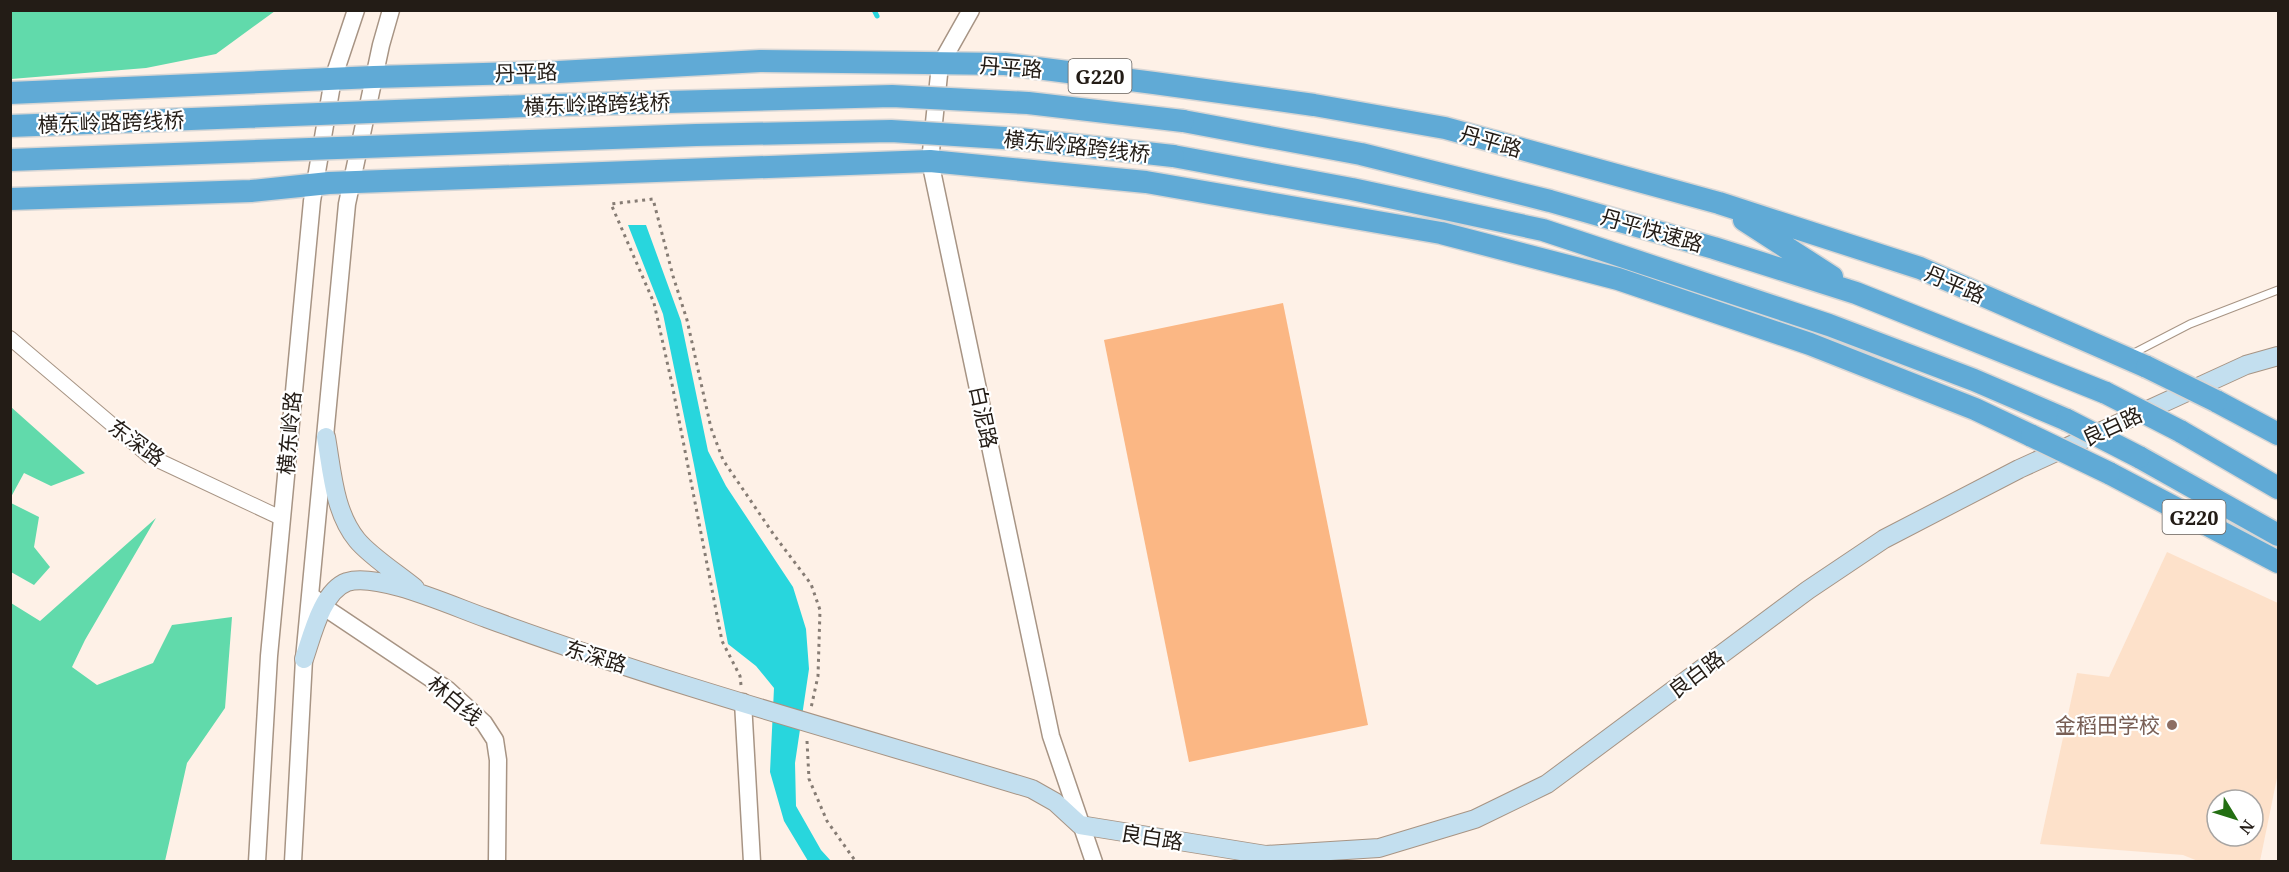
<svg xmlns="http://www.w3.org/2000/svg" width="2289" height="872" font-family="'Noto Serif','Noto Sans SC',serif">
<style>
.built{fill:#fde1ca;fill-rule:evenodd}
.forest{fill:#61daab}
.water{fill:#28d6dd}
.lines{fill:none;stroke-linecap:round;stroke-linejoin:round}
.stream{stroke:#28d6dd;stroke-width:5}
.building{fill:#fbb784}
.service-casing{stroke:#a79484;stroke-width:9}
.minor-casing{stroke:#a79484;stroke-width:16}
.tertiary-casing{stroke:#a79484;stroke-width:19}
.secondary-casing{stroke:#a79484;stroke-width:20}
.trunk-casing{stroke:#d7d6d5;stroke-width:25}
.path{stroke:#867c74;stroke-width:3;stroke-dasharray:3 4.5;stroke-linecap:butt}
.service{stroke:#fff;stroke-width:7}
.minor{stroke:#fff;stroke-width:14}
.tertiary{stroke:#fff;stroke-width:16}
.secondary{stroke:#c3dfef;stroke-width:18}
.trunk{stroke:#60aad6;stroke-width:22}
.trunk-bridge-casing{stroke:#d7d6d5;stroke-width:25;stroke-linecap:butt}
.trunk-bridge{stroke:#60aad6;stroke-width:22}
.education-dot{fill:#8d6e63;stroke:#fff;stroke-width:2}
.labels{text-anchor:middle;dominant-baseline:central;stroke-width:4.5;stroke-linejoin:round;paint-order:stroke}
.shield{fill:#fff;stroke:#65605c;stroke-width:1.5}
.shield-label{font-size:20px;font-weight:bold;fill:#231c16}
.street-label{font-size:21px;fill:#231c16;stroke:#fff}
.education-label{font-size:21px;fill:#785e54;stroke:#fff;text-anchor:end}
</style>
<rect width="100%" height="100%" fill="#fef1e7"/>
<path class="built" d="M2167,552L2278,603V773L2260,861H2198L2183,855L2040,844L2077,673L2109,677ZM2217,800H2253V836H2217Z"/>
<path class="forest" d="M11,10H275V11L216,54L146,68L11,79Z
M11,407L85,473L51,486L24,473L11,497Z
M11,503L39,517L34,547L50,567L34,585L11,572Z
M156,518L85,640L72,667L97,685L153,663L172,625L232,617L225,708L187,763L165,861H11V603L40,621Z"/>
<path class="water" d="M628,225H646L681,321L708,451L726,486L793,587L806,629L809,669L795,763L796,806L821,850L831,861H808L784,821L770,772L774,688L756,666L728,644L694,465L663,314Z"/>
<g class="lines">
<path class="stream" d="M874,10L877,16"/>
</g>
<path class="building" d="M1283,303L1368,725L1189,762L1104,340Z"/>
<g class="lines">
<g class="service-casing">
<path id="service" d="M2130,355L2190,324L2278,290"/>
</g>
<g class="minor-casing">
<path id="minor" d="M10,338L149,456L281,518"/>
</g>
<g class="tertiary-casing">
<path id="tertiary" d="M971,10L940,65L930,161L1051,736L1094,862
M314,598L324,607L448,690L484,723L495,740L498,760L497,862
M743,702L752,862
M257,862L269,656L312,201L333,79L356,10
M293,862L304,659L347,204L381,45L391,10"/>
</g>
<g class="secondary-casing">
<path id="secondary" d="M326,437C332,471 334,512 357,540C370,556 398,574 415,588
M304,659C312,636 322,591 347,582C378,572 454,607 486,618C665,684 850,734 1032,789L1055,802L1080,825L1266,855L1379,848L1475,819L1547,784L1808,590L1884,539L2019,469L2246,365L2278,356"/>
</g>
<g class="trunk-casing">
<path id="trunk" d="M10,93L374,77L558,72L760,61L1005,64L1154,83L1314,105L1445,128L1719,203L1920,268L2147,367
M1183,121L1361,154L1550,201L1714,248L1856,293L2106,393
M1173,156L1352,189L1543,230L1829,325L1974,380L2067,420
M10,199L251,191L329,183L930,161L1146,182L1441,233L1618,279L1810,344L1975,409L2032,436
M1744,220L1832,277
M2216,401L2278,434
M2180,431L2278,488
M2139,457L2278,535
M2109,473L2278,562"/>
</g>
<path class="path" d="M741,685L740,676L722,641L672,384L654,303L611,204L653,199L673,276L687,320L711,428L723,460L774,535L811,584L820,610L818,676L811,708
M807,741L809,779L827,821L856,862"/>
<use href="#service" class="service"/>
<use href="#minor" class="minor"/>
<use href="#tertiary" class="tertiary"/>
<use href="#secondary" class="secondary"/>
<use href="#trunk" class="trunk"/>
<g class="trunk-bridge-casing">
<path id="trunk-bridge" d="M10,126L552,105L892,96L1028,103L1183,121
M10,160L696,135L891,131L1020,139L1173,156
M2147,367L2216,401
M2106,393L2180,431
M2067,420L2139,457
M2032,436L2109,473"/>
</g>
<use href="#trunk-bridge" class="trunk-bridge"/>
</g>
<circle class="education-dot" cx="2172" cy="725" r="6"/>
<g class="labels">
<g class="shield">
<rect x="1068.5" y="59" width="63" height="34" rx="4.5"/>
<rect x="2162.5" y="500" width="63" height="34" rx="4.5"/>
</g>
<g class="shield-label">
<text x="1100" y="76">G220</text>
<text x="2194" y="517">G220</text>
</g>
<g class="street-label">
<text transform="translate(1011 67) rotate(4)">丹平路</text>
<text transform="translate(526 72) rotate(-2)">丹平路</text>
<text transform="translate(597 104) rotate(-2)">横东岭路跨线桥</text>
<text transform="translate(111 122) rotate(-2)">横东岭路跨线桥</text>
<text transform="translate(1491 141) rotate(16)">丹平路</text>
<text transform="translate(1077 146) rotate(6)">横东岭路跨线桥</text>
<text transform="translate(1652 230) rotate(16)">丹平快速路</text>
<text transform="translate(1955 284) rotate(23)">丹平路</text>
<text transform="translate(984 417) rotate(78)">白泥路</text>
<text transform="translate(2112 426) rotate(-25)">良白路</text>
<text transform="translate(289 433) rotate(-85)">横东岭路</text>
<text transform="translate(137 442) rotate(36)">东深路</text>
<text transform="translate(596 656) rotate(17)">东深路</text>
<text transform="translate(1696 674) rotate(-37)">良白路</text>
<text transform="translate(455 700) rotate(40)">林白线</text>
<text transform="translate(1152 837) rotate(9)">良白路</text>
</g>
<g class="education-label">
<text x="2160" y="725">金稻田学校</text>
</g>
</g>
<rect width="2289" height="872" fill="none" stroke="#231c16" stroke-width="24"/>
<g transform="translate(2235 818) rotate(128)"><circle r="28" fill="#ffffff" stroke="#a7a4a2" stroke-width="1.5"/>
<path d="M0-4.5L10 22L0 15L-10 22Z" fill="#236f13"/>
<text y="-9" font-size="16" font-weight="bold" text-anchor="middle" fill="#231c16">N</text>
</g>
</svg>
